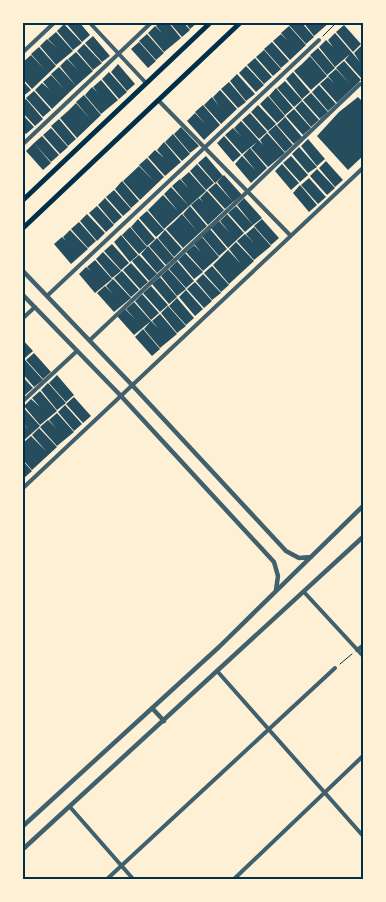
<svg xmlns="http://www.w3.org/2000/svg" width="386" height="902" font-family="'Sofia Sans Condensed',sans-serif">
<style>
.building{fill:#264d5e}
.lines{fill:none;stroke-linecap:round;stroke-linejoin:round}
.path{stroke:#003049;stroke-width:1}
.minor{stroke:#3f606c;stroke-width:4}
.tertiary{stroke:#3f606c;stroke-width:4.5}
.secondary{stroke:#003049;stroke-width:5}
.neatline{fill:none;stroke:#003049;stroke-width:2}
</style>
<rect width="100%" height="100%" fill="#fdf0d5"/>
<path class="building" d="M65,22H79L90,35L82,42Z
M160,22H168L181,38L164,52L148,33L155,26L162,33L156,26Z
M169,22H183L190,30L182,37Z
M185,22H198L190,29Z
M292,22H301L314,37L306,44L289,25Z
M303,22H330L314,36Z
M64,24L82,43L73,50L57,31Z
M344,25L361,44L353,52L336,32Z
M289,26L306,45L290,60L273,41L281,34L287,40L281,33Z
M56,32L73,51L56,65L40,46L47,39L57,48L48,39Z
M335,33L360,62L354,53L361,46L364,48V77L362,79L345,60L350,54L335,67L319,47L326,40L333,47L328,40Z
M147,34L164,53L156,60L139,41Z
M93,36L110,56L102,62L85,43Z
M139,42L156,61L148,68L131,49Z
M272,42L289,61L281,68L264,49Z
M84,44L102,63L93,70L77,51Z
M39,47L56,66L32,89L22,78V63L31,55L45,70L31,54Z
M318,48L335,68L327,75L310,55Z
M264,50L281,69L273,76L256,57Z
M76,52L93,71L76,86L60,66L67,59L77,69L68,59Z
M310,56L327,76L311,90L294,71L302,64L308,70L302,64Z
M255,58L272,77L264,84L247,65Z
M344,61L361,80L337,103L320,84L328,77L334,83L328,76L336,69L349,83L336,68Z
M118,64L135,84L127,91L111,72Z
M246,66L264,85L256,92L239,73Z
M59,67L76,86L52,109L35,90L42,83L49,89L43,82L51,75L65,90L51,74Z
M109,72L127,92L119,99L102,79Z
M293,72L310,92L302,99L286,79Z
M237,74L255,94L246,101L230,81Z
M22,80L31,90L22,97Z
M101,80L118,100L101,114L85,95L92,87L97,92L93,87Z
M285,81L302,100L294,107L277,88Z
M229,82L246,102L238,108L221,89Z
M319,85L336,104L328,111L312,92Z
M276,88L293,108L285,115L269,96Z
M220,90L237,109L221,124L204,105L212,97L219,106L213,97Z
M34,91L51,110L43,117L26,98Z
M311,93L328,112L320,119L303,100Z
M84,95L101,115L77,138L60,118L68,111L74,117L68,111L76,103L91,120L76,102Z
M268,96L285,116L277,123L260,104Z
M358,97L364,103V155L348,170L317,136L339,112Z
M26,99L43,119L35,126L22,112V102Z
M302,101L319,120L311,127L295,108Z
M203,105L220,125L204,140L187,121L195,113L206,125L195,112Z
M258,105L276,124L268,131L251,112Z
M294,109L311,128L303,135L286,116Z
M250,113L267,132L259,139L242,120Z
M22,114L34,127L26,134L22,130Z
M285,117L302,137L294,144L277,125Z
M59,119L76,139L68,146L51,126Z
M241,121L263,145L260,140L267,133L285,153L268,167L251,148L257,142L242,154L225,135L233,128L241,136L234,128Z
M276,125L293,145L285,152L268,132Z
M181,127L199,146L190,153L174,134Z
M51,128L68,147L60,154L43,135Z
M173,134L190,154L182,161L165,142Z
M42,136L59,155L51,162L34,143Z
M224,136L241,155L233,162L217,143Z
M308,139L325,159L317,166L301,146Z
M164,142L181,162L165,176L148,157L155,150L164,158L157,150Z
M34,143L51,163L43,170L26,151Z
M299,147L317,167L308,173L292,154Z
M250,148L267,168L251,183L235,164L242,156L256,171L243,155Z
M206,156L223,176L215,183L198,163Z
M291,156L308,175L300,182L283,163Z
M147,158L164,177L140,200L123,181L139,166L153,180L139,165Z
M326,161L343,180L335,187L319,168Z
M197,164L214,183L206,190L190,171Z
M282,164L299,183L291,190L275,171Z
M317,169L335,188L327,195L310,176Z
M189,172L206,191L189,206L172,186L180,179L189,189L181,179Z
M224,175L242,195L233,202L217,182Z
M309,178L326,197L318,204L301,185Z
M122,181L139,201L131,208L115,189Z
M216,183L233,202L225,209L208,190Z
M300,185L317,205L309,212L293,193Z
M171,187L189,206L164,229L148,210L163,195L178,211L164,194Z
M114,190L131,209L123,216L106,197Z
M207,191L224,210L208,225L191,205L199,198L203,202L200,198Z
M105,198L122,217L114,224L98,205Z
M244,198L262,218L253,225L237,205Z
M97,206L114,225L106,232L89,213Z
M190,206L207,226L183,248L166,229L174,222L180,228L174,222L182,214L197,231L183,214Z
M236,206L253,225L245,232L228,213Z
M147,211L164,230L156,237L139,218Z
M87,214L105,233L97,241L80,221Z
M227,214L244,233L228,248L211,228L219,221L230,233L220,221Z
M138,219L155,239L147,246L131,227Z
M262,219L279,238L271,245L254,226Z
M79,222L96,241L88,248L71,229Z
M130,227L147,247L139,254L122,235Z
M254,227L271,246L254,260L237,241L245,234L253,242L246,234Z
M210,229L227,249L219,256L202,236Z
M70,230L88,249L71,264L54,244L62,237L66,241L63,237Z
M165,230L182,249L174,257L158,238Z
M121,235L138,255L130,262L114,242Z
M202,237L219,257L203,271L186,252L194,245L201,252L194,244Z
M157,238L174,258L166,265L149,246Z
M236,242L254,261L229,284L213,265L228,250L241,264L229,249Z
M112,244L129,263L121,270L104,251Z
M148,246L165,266L157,273L141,254Z
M103,252L121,271L112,278L96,259Z
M185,253L203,272L194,279L178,260Z
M139,255L157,274L149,281L132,261Z
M95,260L112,279L95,293L79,274L86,267L91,271L87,267Z
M177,261L194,281L186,288L169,269Z
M131,263L148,282L140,289L123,270Z
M212,266L229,285L221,292L204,273Z
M168,269L186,289L177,296L161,276Z
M122,271L139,290L131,297L114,278Z
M203,274L221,293L212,300L196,281Z
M160,277L177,297L169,304L152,284Z
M113,279L131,298L114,312L97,293L105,286L113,294L106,286Z
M195,282L212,301L204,308L187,289Z
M151,286L168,305L160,312L143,293Z
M186,290L203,309L195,316L179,297Z
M142,294L159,313L151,320L135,301Z
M177,298L194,318L186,325L169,306Z
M134,302L151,321L134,335L117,316L125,309L135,319L126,309Z
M168,306L186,326L177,333L161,313Z
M160,314L177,334L160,348L144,329L151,321L158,328L152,321Z
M143,329L160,349L152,356L135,337Z
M22,339L33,351L25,358L22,355Z
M34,353L51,372L43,379L26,360Z
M25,360L43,380L34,387L22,373V363Z
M57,375L74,395L66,402L49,383Z
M22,376L33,388L25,395L22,392Z
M48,383L66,403L57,410L41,390Z
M40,391L57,411L40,425L24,406L31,399L40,407L32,398Z
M74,397L91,416L83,423L66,404Z
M65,405L82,424L74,431L58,412Z
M22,406L40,426L22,442V423L28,429L22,422Z
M57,413L74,432L57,446L40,427L48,420L56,428L49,420Z
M39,428L57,447L32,470L22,459V444L31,436L46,451L32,435Z
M22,460L32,471L24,478L22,477Z"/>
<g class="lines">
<path class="path" d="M323,36L337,22
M340,664L352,654"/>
<path class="minor" d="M89,22L146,83
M22,53L55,22
M159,101L290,235
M22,145L152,22
M48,295L319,40
M22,319L35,307
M90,340L247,192L360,84
M22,402L77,351
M22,489L364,167
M304,592L364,657
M357,650L364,645
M218,672L364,837
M70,807L134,880
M106,880L335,668
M233,880L364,755"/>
<path class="tertiary" d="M22,270L132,385L286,551L299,558L311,557
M22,294L121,396L274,562L278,576L276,590
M152,708L164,721
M22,827L219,647L364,505
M22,850L364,536"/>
<path class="secondary" d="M22,201L211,22
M22,229L241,22"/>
</g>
<rect width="386" height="902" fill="none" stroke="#fdf0d5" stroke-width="48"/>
<rect x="24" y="24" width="338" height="854" class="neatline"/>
</svg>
